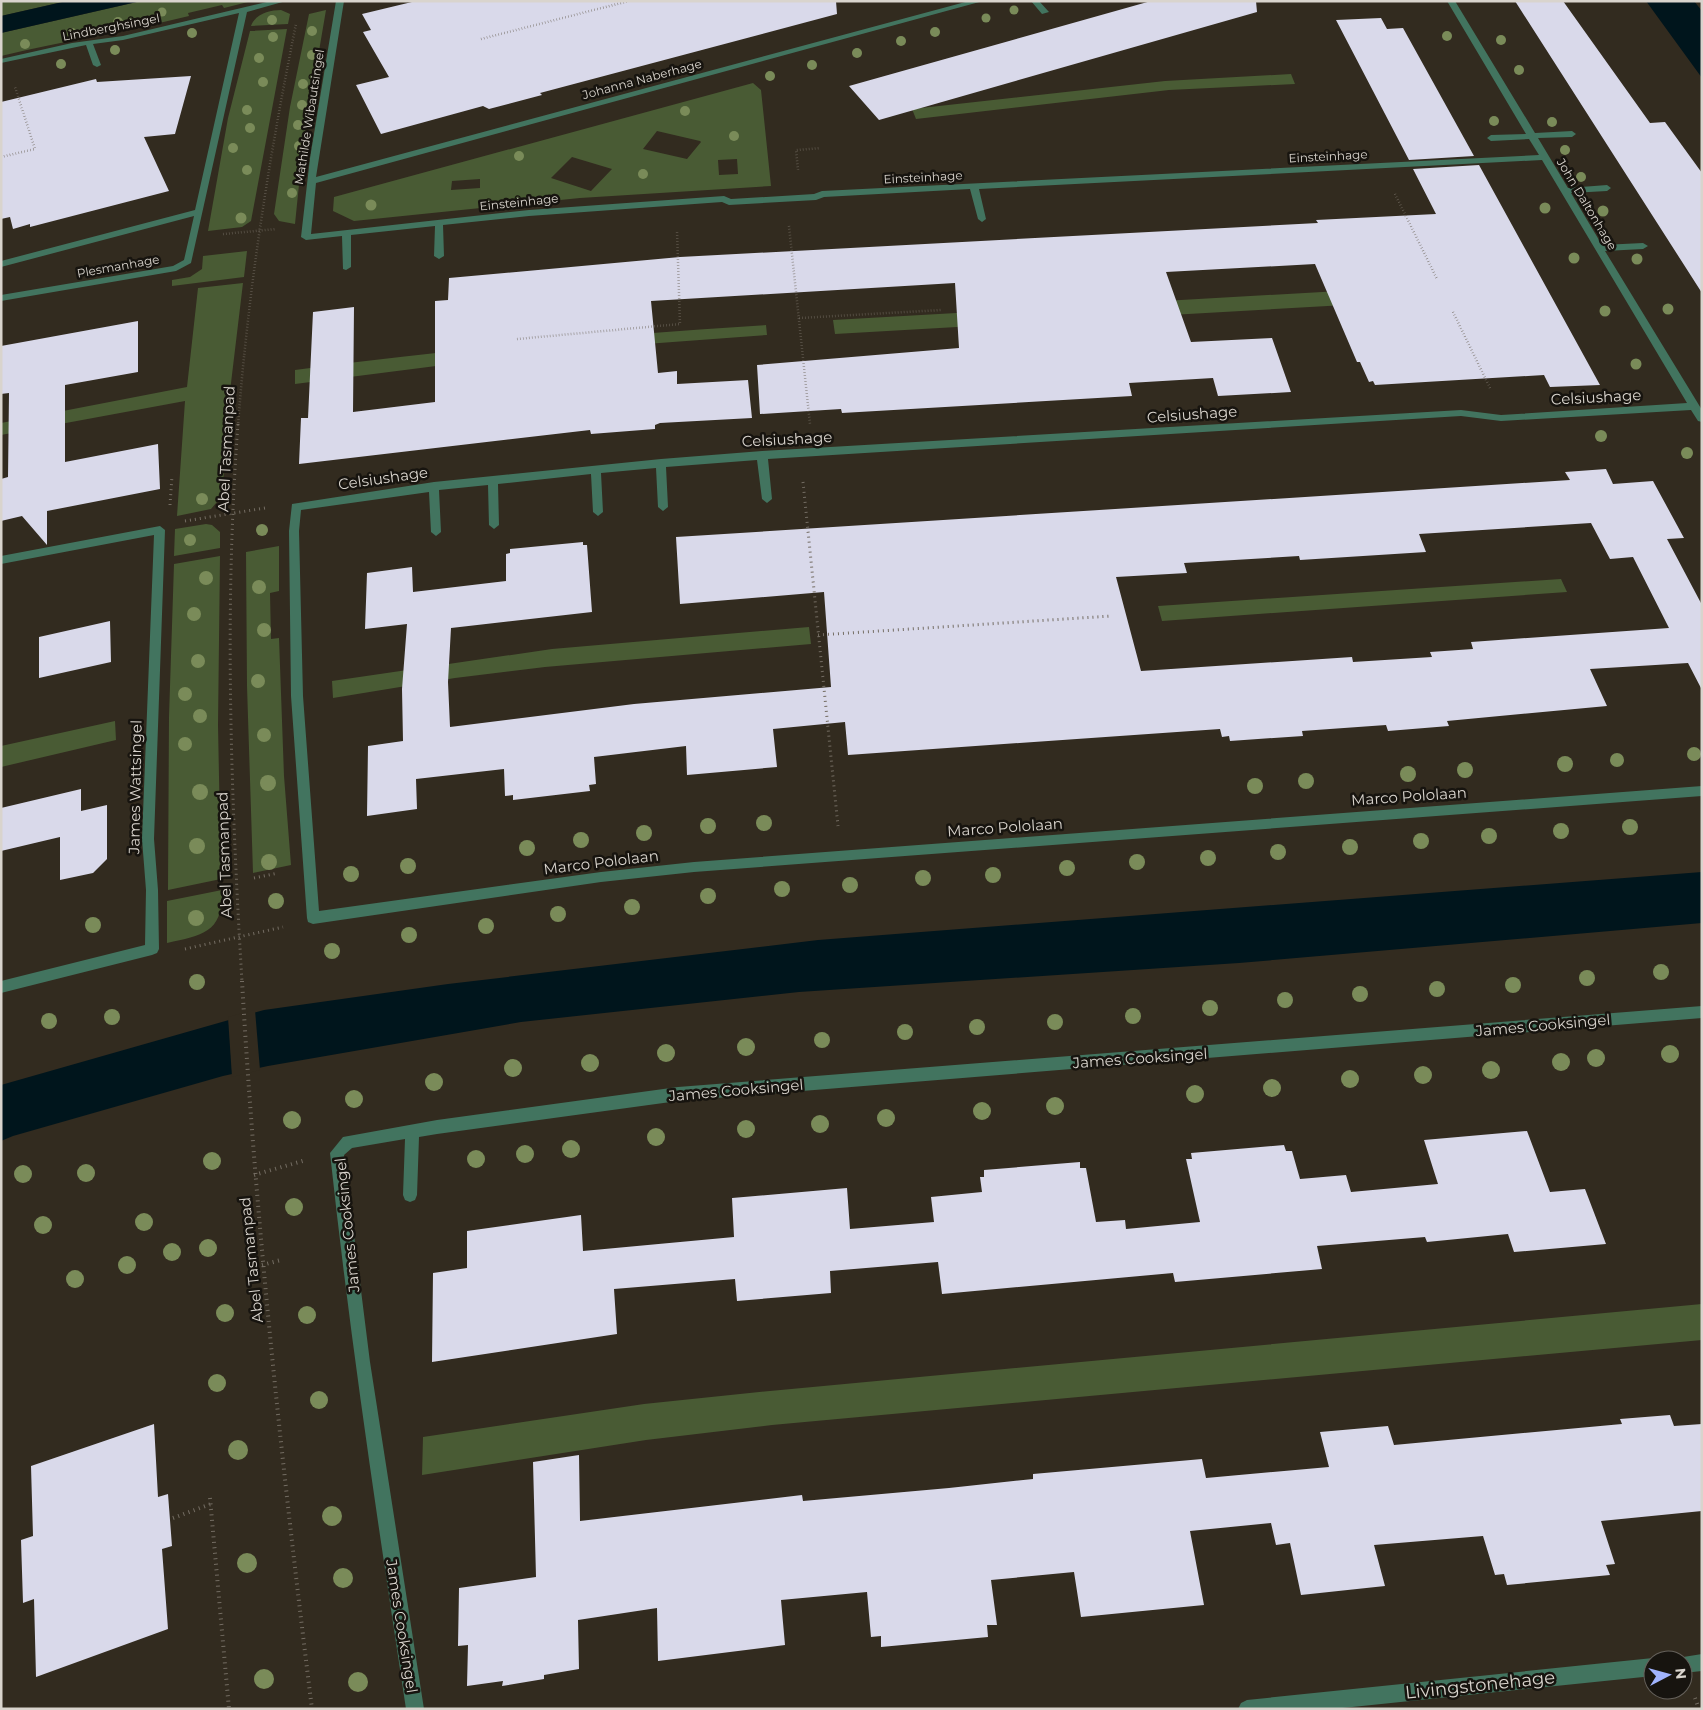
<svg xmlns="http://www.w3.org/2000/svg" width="1703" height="1710" font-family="Montserrat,sans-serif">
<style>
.green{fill:#495b34;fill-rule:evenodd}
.water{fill:#00151c}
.pier{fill:#322b1f}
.building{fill:#d9d9ea;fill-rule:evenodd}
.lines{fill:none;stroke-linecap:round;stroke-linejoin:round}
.path-far2{stroke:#746d63;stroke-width:2.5;stroke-dasharray:0.5 2.5;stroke-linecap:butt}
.path-far1{stroke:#746d63;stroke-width:3;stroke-dasharray:1 4;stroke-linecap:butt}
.path{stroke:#746d63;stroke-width:4;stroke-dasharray:1 4.5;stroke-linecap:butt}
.minor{fill:#42745f;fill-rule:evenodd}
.tree{fill:#7a8b59}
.labels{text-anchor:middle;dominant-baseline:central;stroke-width:5;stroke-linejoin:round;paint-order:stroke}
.far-street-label{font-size:12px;fill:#d9d4cd;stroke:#17140f}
.street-label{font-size:15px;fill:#d9d4cd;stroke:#17140f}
.near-street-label{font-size:18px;fill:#d9d4cd;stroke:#17140f}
</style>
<rect width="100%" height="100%" fill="#322b1f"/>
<path class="green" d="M1,1H67L1,16Z
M141,1H252L224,8L222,5L188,13L189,16C127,31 64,41 1,56V33Z
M281,10L290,14L288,24L251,26C255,14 270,10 281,10Z
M326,10L303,145L295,224L279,221L274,214L290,107L309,14Z
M287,29L251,221L242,227L208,231L228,118L250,31Z
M1291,74L1295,84L1169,90L916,119L912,109L1165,81Z
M753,83L761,90L771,186L580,198L354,221L333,211L334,197ZM657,131L700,141L701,142L687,159L643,149ZM572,157L612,169L591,191L551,178ZM737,159L738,174L719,175L718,160ZM480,179V188L451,190L452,181Z
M247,251L244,277L172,286V280L190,277L202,269L203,256Z
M243,283L231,383L222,496L211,509L177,516L185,401L1,435V423L187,387L198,288Z
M1427,286L1434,300L835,334L833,320Z
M766,325L767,335L619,346L491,359L295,384V370C451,349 608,335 766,325Z
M206,524L212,525L220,532V548L174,556L175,529Z
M279,546V591L270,593L271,639L279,638L284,776L291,865L253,873L247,686L246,552Z
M220,556L218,725L221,879L168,890L169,717L174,564Z
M1561,579L1567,592L1162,621L1158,606Z
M809,627L811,644L545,667L455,678L333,698L332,681L552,649Z
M115,721L116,740L1,767V746Z
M222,890C223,933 203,935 167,943V901Z
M1702,1304V1340L772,1425L646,1440L422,1475L423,1437L644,1404L770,1391Z"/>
<path class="water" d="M67,1H141L1,33V16Z
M1646,1H1694L1702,11V78Z
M1702,872V923L1239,963L799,992L521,1022L268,1066L223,1076L13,1136L1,1141V1085L264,1010L448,984L818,940Z"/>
<path class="pier" d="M255,1010L260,1070L232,1077L228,1017Z"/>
<path class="building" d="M416,1H836L837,14L540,93L542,95L489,109L483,106L381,134L356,85L389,77L363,32L371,30L362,14Z
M1151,1H1256L1257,12L879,120L849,86Z
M1515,1H1563L1650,123L1665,122L1702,173V293Z
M1381,18L1387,29L1403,28L1474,156L1409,160L1336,20Z
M191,76L175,134L144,137L169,191L30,227V224L13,229L10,217L1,219V102L96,79L97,82Z
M1479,165L1600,385L1550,387L1544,375L1375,385L1373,381L1369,382L1360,362H1357L1315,264L1166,272L1191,342L1272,338L1291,392L1218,396L1213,378L1129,383L1132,396L842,413L841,409L760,414L757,365L959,348L955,283L651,301L658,373L677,371V384L748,380L752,418L660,423L655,425V429L591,434L590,430L299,464L301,418H308L313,312L354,307L353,412L435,402V301L448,300L449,278L680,257L1318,223L1316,220L1436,214L1413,169Z
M138,321V372L65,385V462L158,444L160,489L47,511V545L22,516L1,521V479L8,477L9,393L1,394V346Z
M1606,469L1613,484L1653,481L1684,538L1667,539L1702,605V690L1688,663L1590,669L1607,706L1447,721L1449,726L1388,731L1386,725L1302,731L1303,736L1230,741L1229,736L1222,737L1220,729L848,755L845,722L773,729L777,767L687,775L686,746L594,757L596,784L589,785L590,791L513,800V795L505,796L504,769L416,779L417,809L367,816L368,746L403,741L402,689L407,624L365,629L367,573L412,567L413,592L506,581V554L510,553V549L583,542V545H587L592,612L451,628L448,682L450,727L634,704L831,687L824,592L680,604L676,537L1570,480L1565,472ZM1591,523L1610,559L1633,557L1669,628L1471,642L1473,649L1430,652L1432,657L1353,662L1352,657L1141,671L1116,577L1187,573L1184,563L1299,556L1300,560L1426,552L1419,534Z
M110,621L111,662L39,678V637Z
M81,789V811L107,805V859L93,873L60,880V837L1,851V808Z
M1527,1131L1550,1192L1585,1189L1606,1244L1514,1252L1508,1234L1427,1242L1425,1237L1317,1246L1322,1269L1175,1282L1173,1273L942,1294L938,1262L830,1271L831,1293L737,1301L735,1279L614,1289L617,1334L432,1362L433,1273L467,1268V1231L581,1215L583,1251L734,1237L732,1198L847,1188L850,1229L934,1222L931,1197L982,1192L980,1177H984V1170L1080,1162V1168H1086L1096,1222L1125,1220L1126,1229L1200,1222L1186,1159H1192L1191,1153L1284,1145L1286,1151H1292L1300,1179L1346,1175L1351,1192L1438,1184L1424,1140Z
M1670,1415L1674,1426L1702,1424V1511L1601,1521L1615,1564L1606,1565L1610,1575L1507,1585L1504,1574L1495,1575L1483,1536L1374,1545L1385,1586L1301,1595L1290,1543L1276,1545L1271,1523L1190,1531L1204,1605L1081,1617L1074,1572L991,1580L997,1625H987L988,1637L881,1647V1636L871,1637L867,1592L781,1600L785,1645L658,1661L657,1608L578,1620L579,1669L544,1675V1679L502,1686L503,1681L467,1686L468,1645L458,1646L459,1588L536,1577L533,1462L579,1455L580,1521L802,1495L803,1501L949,1488L1033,1479V1474L1202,1459L1206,1478L1329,1467L1320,1432L1388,1426L1394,1445L1622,1424L1620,1419Z
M154,1424L158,1497L168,1494L172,1546L162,1549L168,1629L36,1677L34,1599L23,1603L21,1540L33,1536L31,1466Z"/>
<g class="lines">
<path class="path-far2" d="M481,39L629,1
M1,157L35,149L15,87
M798,170L796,150L820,148
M1395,194L1437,279
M789,226L810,424
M223,234L276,229
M1453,312L1490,388
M799,318L941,310
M517,339L680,324L677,231
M238,426C248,290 269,157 296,24"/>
<path class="path-far1" d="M238,424C224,610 231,797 242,982
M803,482L838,826
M170,505L172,476
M185,521L265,508
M818,635L1111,616
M254,878L278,873
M185,949L283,927"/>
<path class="path" d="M242,981C256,1224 282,1467 312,1709
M254,1175L306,1160
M262,1265L281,1260
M210,1498L229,1709
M173,1518L211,1504
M1695,1698L1699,1709"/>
<path class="minor" d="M271,1H286L247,12L191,263L176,271L1,301V295L173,266L184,260L194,216L1,267V261L195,210L239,13L123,40L93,44L101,65L97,67L93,65L86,45L1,63V59L72,43L123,36Z
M336,1H344L316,177L969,1H983L316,183L311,234L529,210L724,196L731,199L814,194L822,191L1539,155L1529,139L1491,141L1487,138L1491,135L1526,134L1447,1H1455L1535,133L1572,131L1576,134L1572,137L1538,138L1568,188L1607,185L1611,188L1607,191L1571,193L1602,245L1643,243L1648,246L1643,249L1605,251L1702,410V422L1698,421L1691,410L1501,421L1461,416L768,459L772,499L767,503L762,499L757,460L666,467L668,507L663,511L658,507L656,468L601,473L603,512L598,516L593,512L591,474L498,484L499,525L494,529L489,525L488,485L439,490L441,532L436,536L431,532L429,492L301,510L299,531L303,696L319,911L601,872L694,862L1702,786V796L694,872L601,882L313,924L308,922L307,918L291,696L289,531L292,504L434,482L661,459L762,451L1461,410L1501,415L1687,403L1542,160L979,189L986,219L982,222L978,219L970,189L824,197L816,200L729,205L722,202L529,216L443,225L444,256L439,259L434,256L435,226L351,235V267L346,270L343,269L342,236L306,240L301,237L310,158Z
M1031,1H1039L1049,12L1042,14Z
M160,526L165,530L154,839L158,890L159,949L157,953L152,955L1,993V981L145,945L146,890L142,839L154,535L1,564V556Z
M1702,1006V1018L678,1101L437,1134L419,1137L417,1195L415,1200L410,1202L405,1200L403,1195L405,1139L352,1148L344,1155L370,1362L424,1709H406C378,1524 350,1339 330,1153L343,1137L437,1120L678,1087Z
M1702,1654V1671L1683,1673V1660H1676L1677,1658Z
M1653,1658L1657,1660H1653V1676L1333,1709H1238L1241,1703L1247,1700Z"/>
</g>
<g class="tree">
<circle cx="1014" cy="10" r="4.5"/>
<circle cx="162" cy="12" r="4.5"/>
<circle cx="986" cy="18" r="4.5"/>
<circle cx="272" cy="20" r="5"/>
<circle cx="118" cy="22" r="5"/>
<circle cx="312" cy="31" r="5"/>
<circle cx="935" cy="32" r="5"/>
<circle cx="72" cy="33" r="5"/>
<circle cx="192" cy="33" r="5"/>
<circle cx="1447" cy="36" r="5"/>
<circle cx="273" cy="37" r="5"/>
<circle cx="1501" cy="40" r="5"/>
<circle cx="901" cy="41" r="5"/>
<circle cx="25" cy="44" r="5"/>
<circle cx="115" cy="50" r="5"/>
<circle cx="857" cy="53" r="5"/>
<circle cx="312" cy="55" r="5"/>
<circle cx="259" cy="58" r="5"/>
<circle cx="61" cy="64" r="5"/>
<circle cx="812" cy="65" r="5"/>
<circle cx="1519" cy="70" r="5"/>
<circle cx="770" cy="76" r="5"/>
<circle cx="263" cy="82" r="5"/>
<circle cx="303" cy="84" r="5"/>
<circle cx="302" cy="105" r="5"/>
<circle cx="247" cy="110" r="5"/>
<circle cx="685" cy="111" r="5"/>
<circle cx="1494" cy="121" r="5"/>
<circle cx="1552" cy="122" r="5"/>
<circle cx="298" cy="125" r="5"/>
<circle cx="250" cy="128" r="5"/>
<circle cx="734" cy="136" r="5"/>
<circle cx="299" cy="146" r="5"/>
<circle cx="233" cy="148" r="5"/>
<circle cx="1565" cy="150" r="5"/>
<circle cx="519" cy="156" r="5"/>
<circle cx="247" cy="170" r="5"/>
<circle cx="643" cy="174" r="5"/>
<circle cx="1581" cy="177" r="5"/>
<circle cx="292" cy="193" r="5"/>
<circle cx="371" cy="205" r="5.5"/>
<circle cx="1545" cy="208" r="5.5"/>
<circle cx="1603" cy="211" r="5.5"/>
<circle cx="241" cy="218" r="5.5"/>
<circle cx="1574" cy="258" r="5.5"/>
<circle cx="1637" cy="259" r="5.5"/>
<circle cx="1668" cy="309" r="5.5"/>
<circle cx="1605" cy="311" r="5.5"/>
<circle cx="1636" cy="364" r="5.5"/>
<circle cx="1601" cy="436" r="6"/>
<circle cx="1687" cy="453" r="6"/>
<circle cx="202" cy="499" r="6"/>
<circle cx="262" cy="530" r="6"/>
<circle cx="190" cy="540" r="6"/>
<circle cx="206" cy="578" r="7"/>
<circle cx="259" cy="587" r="7"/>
<circle cx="194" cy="614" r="7"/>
<circle cx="264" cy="630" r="7"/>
<circle cx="198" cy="661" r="7"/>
<circle cx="258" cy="681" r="7"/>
<circle cx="185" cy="694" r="7"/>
<circle cx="200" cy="716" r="7"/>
<circle cx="264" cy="735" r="7"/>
<circle cx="185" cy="744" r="7"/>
<circle cx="1694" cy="754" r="7"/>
<circle cx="1617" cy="760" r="7"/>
<circle cx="1565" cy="764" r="8"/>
<circle cx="1465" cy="770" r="8"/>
<circle cx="1408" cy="774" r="8"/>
<circle cx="1306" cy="781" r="8"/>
<circle cx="268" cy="783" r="8"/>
<circle cx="1255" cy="786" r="8"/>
<circle cx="200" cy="792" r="8"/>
<circle cx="764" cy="823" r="8"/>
<circle cx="708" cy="826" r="8"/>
<circle cx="1630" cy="827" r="8"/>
<circle cx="1561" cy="831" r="8"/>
<circle cx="644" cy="833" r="8"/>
<circle cx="1489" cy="836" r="8"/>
<circle cx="581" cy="840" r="8"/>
<circle cx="1421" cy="841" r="8"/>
<circle cx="197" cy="846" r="8"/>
<circle cx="1350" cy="847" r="8"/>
<circle cx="527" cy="848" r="8"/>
<circle cx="1278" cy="852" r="8"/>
<circle cx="1208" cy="858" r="8"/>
<circle cx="269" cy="862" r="8"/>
<circle cx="1137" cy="862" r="8"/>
<circle cx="408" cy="866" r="8"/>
<circle cx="1067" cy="868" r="8"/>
<circle cx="351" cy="874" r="8"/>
<circle cx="993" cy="875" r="8"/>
<circle cx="923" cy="878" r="8"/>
<circle cx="850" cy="885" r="8"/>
<circle cx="782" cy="889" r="8"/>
<circle cx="708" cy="896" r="8"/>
<circle cx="276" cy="901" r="8"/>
<circle cx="632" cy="907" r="8"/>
<circle cx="558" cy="914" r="8"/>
<circle cx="196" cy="918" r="8"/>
<circle cx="93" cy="925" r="8"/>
<circle cx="486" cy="926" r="8"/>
<circle cx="409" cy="935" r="8"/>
<circle cx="332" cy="951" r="8"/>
<circle cx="1661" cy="972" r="8"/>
<circle cx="1587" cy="978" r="8"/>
<circle cx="197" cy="982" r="8"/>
<circle cx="1513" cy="985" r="8"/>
<circle cx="1437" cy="989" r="8"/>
<circle cx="1360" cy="994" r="8"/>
<circle cx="1285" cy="1000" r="8"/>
<circle cx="1210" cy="1008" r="8"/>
<circle cx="1133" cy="1016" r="8"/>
<circle cx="112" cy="1017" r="8"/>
<circle cx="49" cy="1021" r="8"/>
<circle cx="1055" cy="1022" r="8"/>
<circle cx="977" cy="1027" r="8"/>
<circle cx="905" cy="1032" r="8"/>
<circle cx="822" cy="1040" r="8"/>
<circle cx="746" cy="1047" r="9"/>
<circle cx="666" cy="1053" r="9"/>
<circle cx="1670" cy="1054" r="9"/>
<circle cx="1596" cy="1058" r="9"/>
<circle cx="1561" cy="1062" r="9"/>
<circle cx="590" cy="1063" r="9"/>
<circle cx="513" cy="1068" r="9"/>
<circle cx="1491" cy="1070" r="9"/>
<circle cx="1423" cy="1075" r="9"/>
<circle cx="1350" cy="1079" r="9"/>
<circle cx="434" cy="1082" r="9"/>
<circle cx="1272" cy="1088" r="9"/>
<circle cx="1195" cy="1094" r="9"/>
<circle cx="354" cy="1099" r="9"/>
<circle cx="1055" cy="1106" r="9"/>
<circle cx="982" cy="1111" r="9"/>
<circle cx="886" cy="1118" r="9"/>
<circle cx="292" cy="1120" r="9"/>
<circle cx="820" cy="1124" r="9"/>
<circle cx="746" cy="1129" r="9"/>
<circle cx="656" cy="1137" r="9"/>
<circle cx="571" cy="1149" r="9"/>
<circle cx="525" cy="1154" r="9"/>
<circle cx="476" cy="1159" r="9"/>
<circle cx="212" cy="1161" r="9"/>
<circle cx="86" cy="1173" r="9"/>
<circle cx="23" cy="1174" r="9"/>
<circle cx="294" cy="1207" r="9"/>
<circle cx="144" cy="1222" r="9"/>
<circle cx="43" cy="1225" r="9"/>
<circle cx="208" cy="1248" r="9"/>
<circle cx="172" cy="1252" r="9"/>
<circle cx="127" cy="1265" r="9"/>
<circle cx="75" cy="1279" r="9"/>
<circle cx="225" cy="1313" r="9"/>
<circle cx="307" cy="1315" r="9"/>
<circle cx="217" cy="1383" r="9"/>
<circle cx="319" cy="1400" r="9"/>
<circle cx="238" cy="1450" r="10"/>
<circle cx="332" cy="1516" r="10"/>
<circle cx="247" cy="1563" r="10"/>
<circle cx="343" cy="1578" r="10"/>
<circle cx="264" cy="1679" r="10"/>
<circle cx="358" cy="1682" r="10"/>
</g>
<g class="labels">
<g class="far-street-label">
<text transform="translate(111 27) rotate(-11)">Lindberghsingel</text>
<text transform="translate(642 79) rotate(-15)">Johanna Naberhage</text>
<text transform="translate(309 117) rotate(-81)">Mathilde Wibautsingel</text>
<text transform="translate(1328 156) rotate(-3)">Einsteinhage</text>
<text transform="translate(923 177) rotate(-3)">Einsteinhage</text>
<text transform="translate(519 202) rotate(-6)">Einsteinhage</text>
<text transform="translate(1587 204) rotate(59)">John Daltonhage</text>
<text transform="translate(118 266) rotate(-10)">Plesmanhage</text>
</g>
<g class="street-label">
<text transform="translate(1596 397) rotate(-3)">Celsiushage</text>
<text transform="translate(1192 414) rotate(-4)">Celsiushage</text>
<text transform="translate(787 439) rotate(-3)">Celsiushage</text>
<text transform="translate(226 449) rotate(-87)">Abel Tasmanpad</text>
<text transform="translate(383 478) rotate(-8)">Celsiushage</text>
<text transform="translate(135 787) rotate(-89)">James Wattsingel</text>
<text transform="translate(1409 796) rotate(-4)">Marco Pololaan</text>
<text transform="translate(1005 827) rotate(-4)">Marco Pololaan</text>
<text transform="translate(224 855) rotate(-92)">Abel Tasmanpad</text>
<text transform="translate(601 862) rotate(-7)">Marco Pololaan</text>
<text transform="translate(1543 1025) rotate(-5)">James Cooksingel</text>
<text transform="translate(1140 1058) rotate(-4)">James Cooksingel</text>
<text transform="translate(736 1090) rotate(-5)">James Cooksingel</text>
<text transform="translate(347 1225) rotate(-96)">James Cooksingel</text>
<text transform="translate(251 1260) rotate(-96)">Abel Tasmanpad</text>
<text transform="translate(402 1626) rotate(81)">James Cooksingel</text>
</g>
<g class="near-street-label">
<text transform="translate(1480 1685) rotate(-6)">Livingstonehage</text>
</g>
</g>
<rect width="1703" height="1710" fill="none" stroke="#d9d4cd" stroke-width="5"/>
<g transform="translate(1668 1675) rotate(84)"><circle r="24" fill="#17140f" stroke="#65615b"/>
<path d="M0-4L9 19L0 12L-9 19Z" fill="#a0b3fd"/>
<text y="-8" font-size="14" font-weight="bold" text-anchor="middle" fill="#d9d4cd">N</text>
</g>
</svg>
